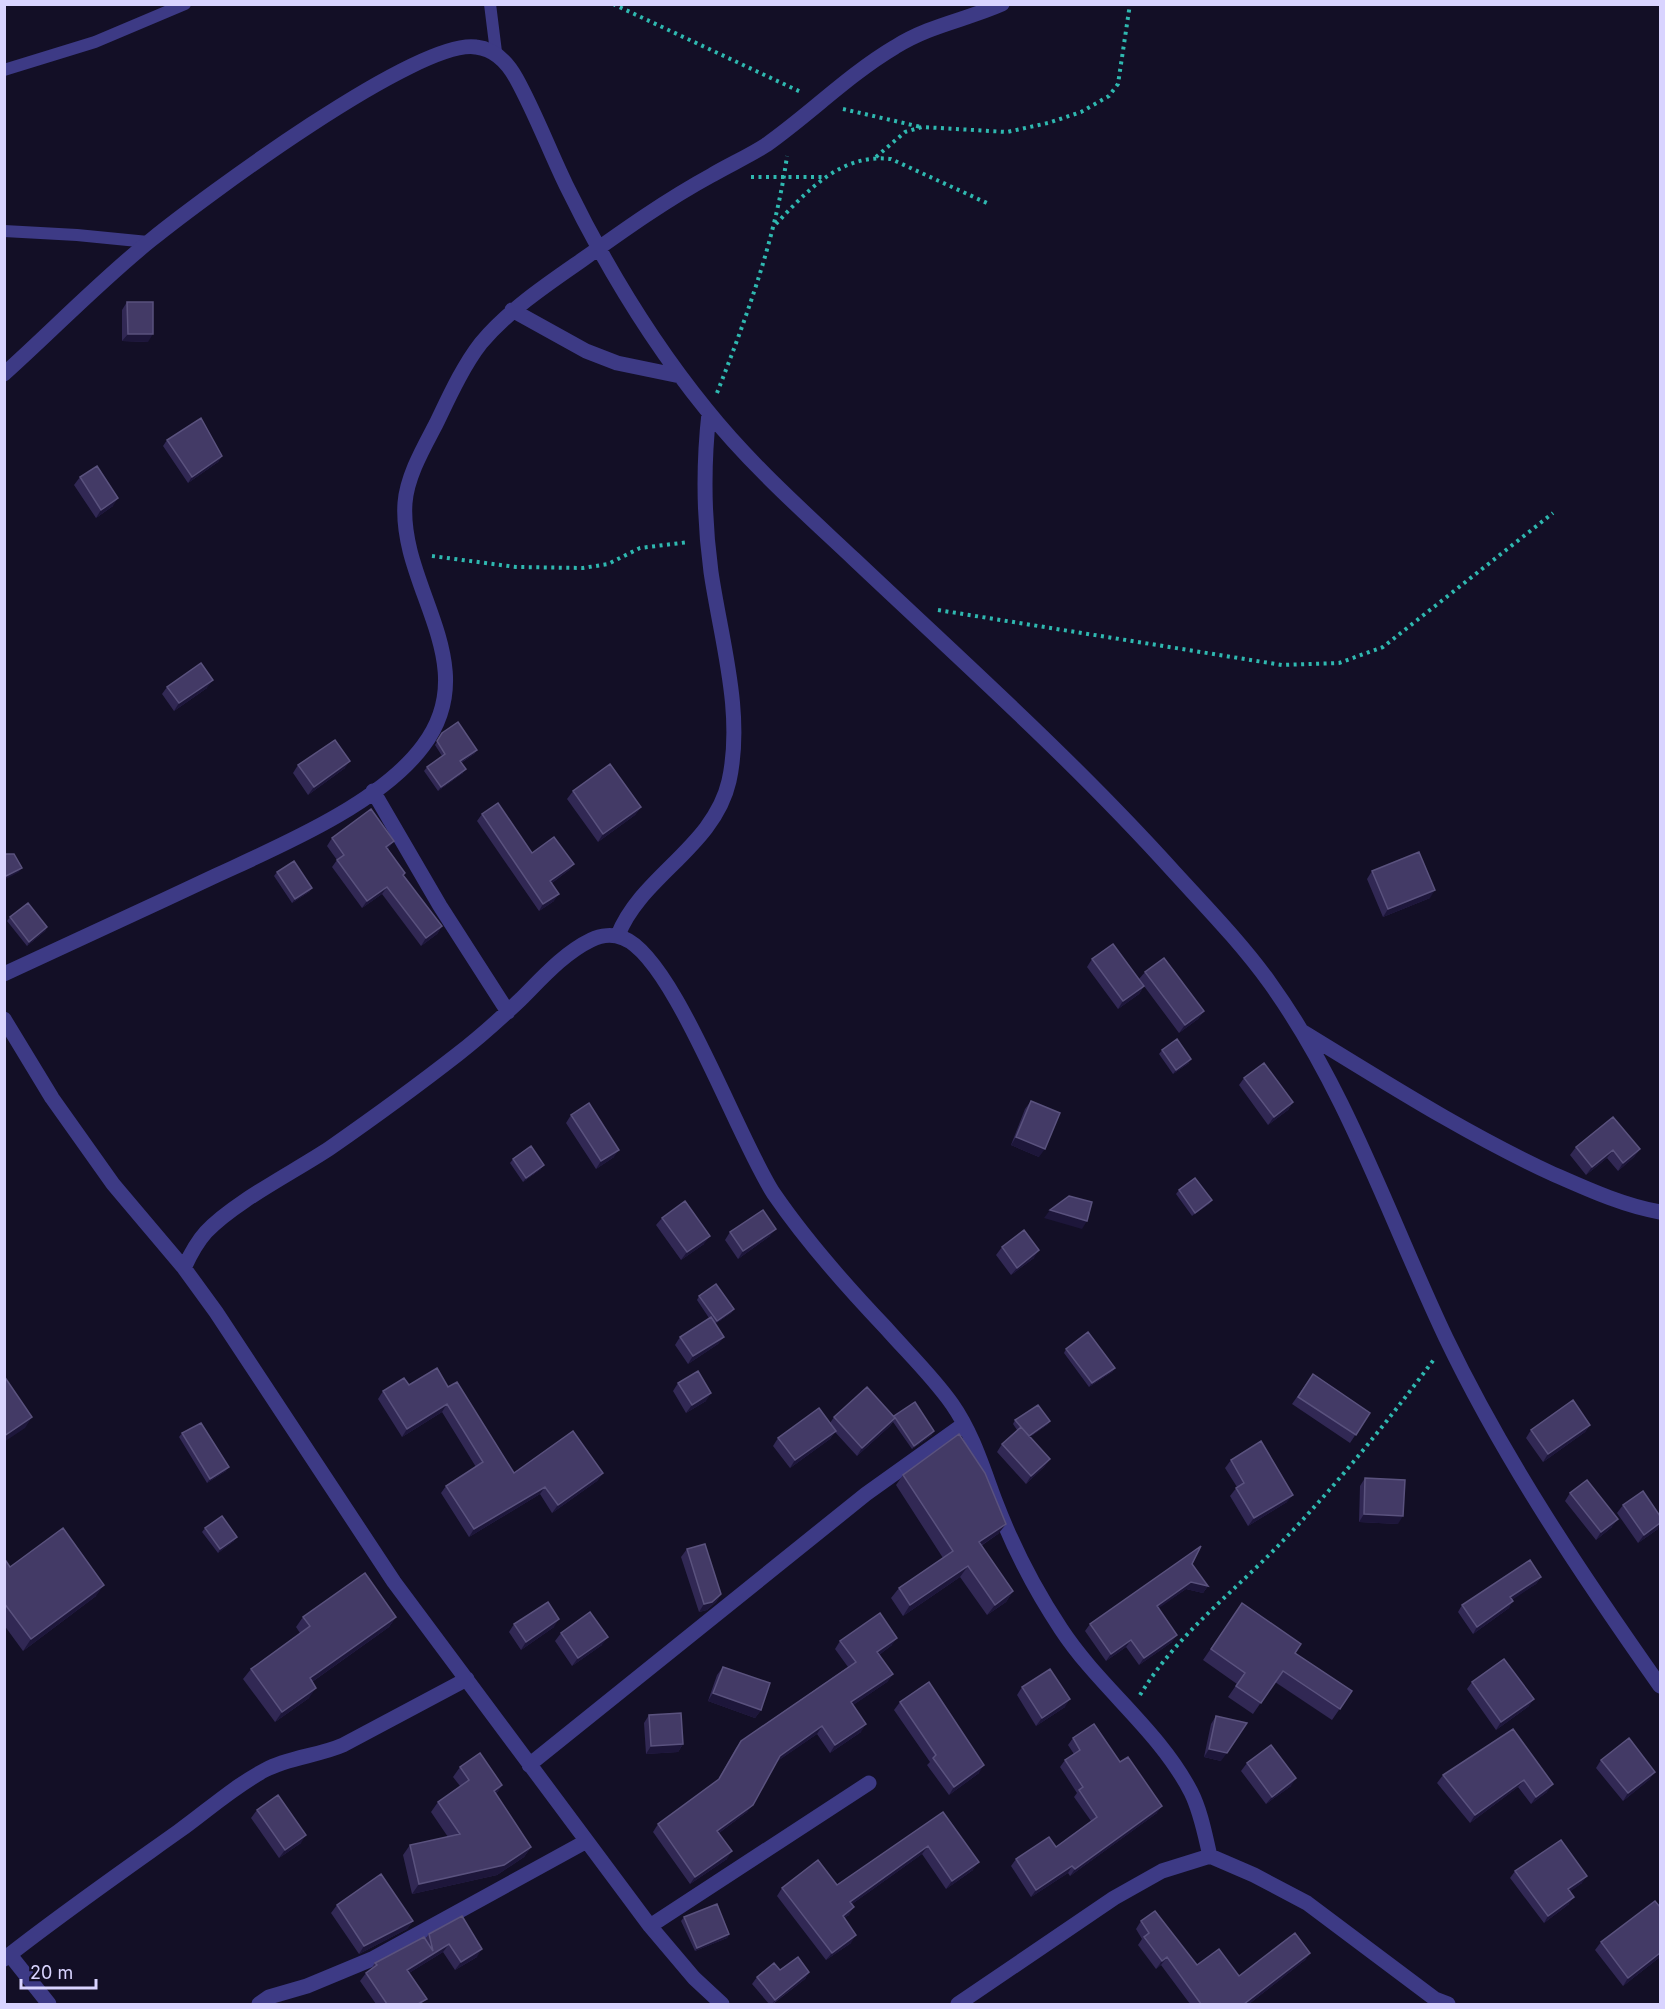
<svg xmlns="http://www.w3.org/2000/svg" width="1665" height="2009" font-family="Inter,sans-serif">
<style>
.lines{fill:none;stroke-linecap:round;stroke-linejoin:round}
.path{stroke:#2fb8b0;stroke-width:4;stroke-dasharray:3 4.5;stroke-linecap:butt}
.service{stroke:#3d3a85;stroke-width:12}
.minor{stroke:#3d3a85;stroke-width:15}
.wall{fill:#312854}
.shaded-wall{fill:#1d163a}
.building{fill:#433a66;stroke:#5a527e;stroke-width:1.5}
</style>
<rect width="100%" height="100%" fill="#130f26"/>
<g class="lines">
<path class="path" d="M613,4L803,93
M843,109L921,127
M876,157L905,132L922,127L1007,132L1048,123L1081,112L1109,96L1118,84L1130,4
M751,177H825
M776,224C807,191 841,153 891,159L989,204
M717,393C747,316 776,237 787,156
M432,556L516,567L583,568L608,564L640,548L689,542
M938,610L1282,665L1339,663L1383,647L1553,513
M1140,1695C1175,1637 1230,1595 1277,1547C1334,1488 1386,1424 1435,1358"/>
<path class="service" d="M490,4L496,52
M4,70L95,42L185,4
M4,231L77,235L148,242"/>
<path class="minor" d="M512,310L586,351L617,363L680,376
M4,374C53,330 100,281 151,240C203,198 418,38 476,47C495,49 507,62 516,78C535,112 549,150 566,185C605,265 650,340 706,409C750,464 803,511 854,559C963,662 1075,762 1175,873C1208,909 1242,944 1270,983C1347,1090 1390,1220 1446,1338C1505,1461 1582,1575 1660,1686
M373,791L440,906L508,1012
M618,935C641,876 714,847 729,781C744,713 721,640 711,572C704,520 703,466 709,413
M4,974C75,941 145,909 215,876C280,846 380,804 423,746C485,664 399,587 405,503C407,476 424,447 436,424C449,397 463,366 481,343C510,309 546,285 582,260C624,230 666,200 712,175C729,165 749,156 766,145C810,114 848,75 895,47C930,25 966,20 1002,4
M4,1019L52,1098L113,1184L184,1268L216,1312L394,1582L650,1926L694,1978L722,2004
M1303,1032C1385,1082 1466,1134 1553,1174C1587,1189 1624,1206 1660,1212
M184,1268C190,1255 196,1243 206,1232C234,1202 294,1172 330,1148C373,1118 417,1086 458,1054C480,1037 501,1018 521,999C542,978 564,953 591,940C601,935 613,934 623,938C674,957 738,1140 774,1194C807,1242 846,1286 886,1328C908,1353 933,1377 952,1404C973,1434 983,1469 996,1503C1013,1547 1035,1590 1061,1629C1099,1687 1159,1730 1191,1792C1201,1812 1205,1835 1210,1856
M529,1765L866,1494L964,1424
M650,1926L869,1783
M10,1955L49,2004
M4,1959C61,1914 120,1873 179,1831C207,1811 233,1787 265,1770C289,1757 318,1756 343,1745L467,1679
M259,2004L269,1997L307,1986L372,1959L585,1842
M958,2004L1114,1898L1162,1871L1210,1856L1254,1875L1307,1903L1435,1999L1448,2004"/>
</g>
<path class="wall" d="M127,302L148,342L122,341V310Z
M167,440L222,456L218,462L188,483L163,446Z
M80,477L113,506L96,518L74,485Z
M167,687L207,688L174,711L162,694Z
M442,733L477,750L474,754L461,763L463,773L438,791L424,771L427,767L442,756L435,745Z
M298,765L345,768L308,795L293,773Z
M573,791L641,807L635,815L598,842L567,799Z
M482,814L532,853L574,864L569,870L552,883L554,901L539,911L477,821Z
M332,838L389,848L388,849L405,873L403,876L442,926L437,934L421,946L382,894L362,908L332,867L337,860L327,846Z
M1372,871L1430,898L1383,917L1367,879Z
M277,872L312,888L309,892L292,903L274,876Z
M10,917L47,927L45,931L27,946L7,921Z
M1092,959L1139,979L1145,972L1204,1011L1198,1019L1179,1033L1144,986L1139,994L1118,1009L1087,967Z
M1162,1050L1189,1063L1173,1074L1159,1054Z
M1244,1078L1293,1102L1288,1110L1268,1125L1239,1085Z
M1031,1101L1039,1157L1011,1145L1025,1109Z
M571,1115L614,1157L596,1169L566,1123Z
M1576,1147L1640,1149L1634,1157L1618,1171L1607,1158L1586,1175L1570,1155Z
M513,1159L541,1169L523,1182L510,1163Z
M1179,1190L1212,1200L1209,1204L1192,1216L1176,1194Z
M662,1218L704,1244L681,1260L656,1225Z
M730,1232L770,1236L738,1259L725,1240Z
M1002,1247L1034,1258L1011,1275L996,1255Z
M699,1296L734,1309L731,1313L715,1324L724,1337L718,1344L688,1364L675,1345L680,1337L709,1318L697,1300Z
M1066,1349L1115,1368L1112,1372L1089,1387L1064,1353Z
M1313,1374L1370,1413L1350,1443L1292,1404Z
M678,1383L706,1401L686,1413L673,1391Z
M409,1385L448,1387L514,1473H603L597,1481L552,1513L540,1494L469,1537L441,1493L446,1486L476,1467L442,1412L402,1437L378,1399L383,1391Z
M894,1416L932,1435L912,1449L893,1422L890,1426L857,1456L835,1432L830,1439L790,1468L773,1446L778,1438L830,1423L834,1417Z
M1015,1420L1050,1421L1047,1425L1030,1437L1050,1459L1044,1467L1026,1484L997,1452L1002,1444L1017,1430L1013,1424Z
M1590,1425L1585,1432L1543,1462L1526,1438L1531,1430Z
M182,1433L226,1471L207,1483L179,1437Z
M1231,1460L1287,1502L1248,1526L1230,1496L1237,1487L1225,1468Z
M903,1475L1006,1524L998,1534L981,1546L1013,1591L1006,1602L987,1615L960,1577L903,1616L891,1598L899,1588L943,1558L896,1485Z
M1365,1478L1398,1524L1359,1522L1360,1486Z
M1570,1493L1612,1527L1596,1540L1565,1501Z
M1623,1505L1658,1529L1638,1543L1617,1513Z
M205,1528L234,1541L218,1553L202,1532Z
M687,1549L721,1594L716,1602L707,1610L699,1612L681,1557Z
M4,1558L10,1567L96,1596L23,1651L4,1625Z
M1192,1564L1208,1586L1203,1593L1186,1589L1158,1608L1172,1642L1139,1665L1126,1647L1106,1661L1085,1631L1090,1624Z
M1541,1577L1536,1584L1512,1599L1509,1608L1473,1634L1458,1612L1462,1605Z
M1242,1603L1295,1653L1352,1691L1332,1720L1275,1682L1253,1714L1228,1697L1237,1684L1203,1660Z
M303,1617H396L389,1627L312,1682L309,1698L275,1722L243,1679L251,1669L300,1633L296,1627Z
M514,1624L554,1627L521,1650L509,1632Z
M561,1633L602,1645L572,1666L555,1641Z
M840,1641L892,1645L879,1655L893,1674L887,1682L853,1705L861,1732L830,1753L817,1734L776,1762L747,1812L719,1833L727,1859L690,1884L653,1832L658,1824L718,1780L736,1748L741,1741L848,1667L835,1649Z
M723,1667L761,1710L755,1718L708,1701L717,1675Z
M1472,1682L1529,1706L1496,1730L1467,1689Z
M1022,1687L1065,1707L1036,1726L1017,1695Z
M900,1702L979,1773L949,1795L927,1765L930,1762L894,1710Z
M649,1715L683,1744L678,1752L646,1754L644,1723Z
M1216,1716L1221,1761L1204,1757L1211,1724Z
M1513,1729L1547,1792L1531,1804L1518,1787L1470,1823L1437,1783L1443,1775Z
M1073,1738L1120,1762L1157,1813L1070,1876L1068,1873L1031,1897L1011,1866L1016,1859L1056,1847L1091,1821L1074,1797L1077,1793L1060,1767L1065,1760L1074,1754L1068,1745Z
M1601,1760L1650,1779L1623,1801L1596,1768Z
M1247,1763L1291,1786L1266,1804L1241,1771Z
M460,1767L502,1785L496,1794L531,1847L524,1857L497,1875L412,1894L403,1855L410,1845L448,1837L431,1812L438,1802L460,1786L453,1777Z
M257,1810L301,1843L279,1858L251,1818Z
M943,1812L973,1870L946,1889L922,1854L852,1904L849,1915L844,1918L851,1943L826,1960L777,1896L782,1888L837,1885Z
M1515,1871L1582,1883L1570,1891L1569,1904L1544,1923L1510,1878Z
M337,1905L413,1921L407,1929L359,1954L331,1913Z
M1660,1907V1957L1623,1986L1595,1950L1601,1942Z
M684,1917L729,1934L727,1938L695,1951L681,1921Z
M1141,1921L1197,1965L1239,1976L1310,1953L1305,1960L1249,2004H1190L1161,1965L1156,1969L1138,1945L1142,1939L1136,1929Z
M429,1934L477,1957L455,1970L443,1952L409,1973L423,2004H376L360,1981L366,1973L370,1970L375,1963L425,1939Z
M780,1970L809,1972L805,1979L773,2004H769L752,1984L757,1977Z"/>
<path class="shaded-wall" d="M128,334H153L148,342L122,341Z
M222,456L218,462L188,483L192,477Z
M118,498L113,506L96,518L101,510Z
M213,680L207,688L174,711L179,703Z
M477,750L474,754L457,765L460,761Z
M350,761L345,768L308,795L314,787Z
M466,769L463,773L438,791L441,787Z
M641,807L635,815L598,842L603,834Z
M394,841L389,848L381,854L386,847Z
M574,864L569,870L545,888L550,881Z
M22,868L19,872L4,880V877Z
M387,887L382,894L362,908L367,901Z
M312,888L309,892L292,903L295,899Z
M1435,890L1430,898L1383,917L1388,909Z
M559,894L554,901L539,911L543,904Z
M442,926L437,934L421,946L426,938Z
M47,927L45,931L27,946L29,942Z
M1144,986L1139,994L1118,1009L1123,1001Z
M1204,1011L1198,1019L1179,1033L1185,1025Z
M1191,1059L1189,1063L1173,1074L1176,1070Z
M1293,1102L1288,1110L1268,1125L1274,1117Z
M1016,1137L1045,1149L1039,1157L1011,1145Z
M1640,1149L1634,1157L1618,1171L1623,1163Z
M619,1150L614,1157L596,1169L601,1161Z
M1613,1150L1607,1158L1586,1175L1592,1167Z
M544,1165L541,1169L523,1182L526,1178Z
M1212,1200L1209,1204L1192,1216L1195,1213Z
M1050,1210L1087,1221L1082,1229L1044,1218Z
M776,1229L770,1236L738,1259L743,1251Z
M710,1236L704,1244L681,1260L687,1252Z
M1039,1250L1034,1258L1011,1275L1017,1268Z
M734,1309L731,1313L714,1325L717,1321Z
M724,1337L718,1344L688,1364L693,1356Z
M1115,1368L1112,1372L1089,1387L1092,1383Z
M711,1393L706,1401L686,1413L692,1405Z
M447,1404L442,1412L402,1437L407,1429Z
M32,1417L25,1428L4,1442V1436Z
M895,1418L890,1426L857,1456L862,1448Z
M1050,1421L1047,1425L1024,1441L1027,1437Z
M1590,1425L1585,1432L1543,1462L1548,1454Z
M836,1431L830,1439L790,1468L795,1460Z
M934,1431L932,1435L912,1449L914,1446Z
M1050,1459L1044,1467L1026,1484L1031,1476Z
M229,1467L226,1471L207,1483L210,1479Z
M603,1473L597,1481L552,1513L558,1505Z
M545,1487L540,1494L469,1537L474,1529Z
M1293,1495L1287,1502L1248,1526L1254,1518Z
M1364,1514L1403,1516L1398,1524L1359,1522Z
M1618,1519L1612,1527L1596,1540L1601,1532Z
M1660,1523V1525L1658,1529L1638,1543L1644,1535Z
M1006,1524L998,1534L971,1552L979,1542Z
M237,1537L234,1541L218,1553L220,1549Z
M968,1566L960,1577L903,1616L910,1605Z
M1541,1577L1536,1584L1506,1604L1510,1597Z
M1191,1582L1208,1586L1203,1593L1186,1589L1152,1613L1157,1606Z
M104,1585L96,1596L23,1651L31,1639Z
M1013,1591L1006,1602L987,1615L995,1605Z
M721,1594L716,1602L707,1610L699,1612L704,1604Z
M1513,1601L1509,1608L1473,1634L1477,1627Z
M396,1617L389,1627L302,1689L310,1678Z
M559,1619L554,1627L521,1650L526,1642Z
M1177,1635L1172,1642L1139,1665L1144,1658Z
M608,1637L602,1645L572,1666L578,1658Z
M897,1638L892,1645L872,1660L877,1652Z
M1131,1640L1126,1647L1106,1661L1111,1654Z
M893,1674L887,1682L846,1710L851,1702Z
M316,1688L309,1698L275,1722L282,1712Z
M713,1693L761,1710L755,1718L708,1701Z
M1070,1699L1065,1707L1036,1726L1042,1718Z
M1534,1699L1529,1706L1496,1730L1501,1722Z
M866,1724L861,1732L830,1753L835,1745Z
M822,1726L817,1734L775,1763L780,1756Z
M683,1744L678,1752L646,1754L651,1746Z
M1209,1749L1227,1753L1221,1761L1204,1757Z
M984,1765L979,1773L949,1795L954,1787Z
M1655,1772L1650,1779L1623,1801L1628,1793Z
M1296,1778L1291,1786L1266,1804L1272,1797Z
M1524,1780L1518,1787L1470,1823L1475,1815Z
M1553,1784L1547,1792L1531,1804L1536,1797Z
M502,1785L495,1795L494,1791Z
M753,1805L747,1812L712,1838L717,1831Z
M1162,1806L1157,1813L1070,1876L1075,1869Z
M306,1835L301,1843L279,1858L285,1850Z
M928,1846L922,1854L845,1909L850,1902Z
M531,1847L524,1857L497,1875L412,1894L419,1884Z
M732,1851L727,1859L690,1884L695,1877Z
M979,1862L973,1870L946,1889L952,1881Z
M1072,1866L1068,1873L1031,1897L1036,1890Z
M1587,1876L1582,1883L1564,1896L1568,1889Z
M1574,1897L1569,1904L1544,1923L1548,1916Z
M854,1907L849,1915L837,1923L843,1916Z
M413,1921L407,1929L359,1954L364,1946Z
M729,1934L727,1938L695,1951L697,1948Z
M856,1935L851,1943L826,1960L832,1953Z
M449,1944L443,1952L401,1978L407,1970Z
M482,1949L477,1957L455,1970L461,1962Z
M1310,1953L1305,1960L1249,2004H1244Z
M1660,1953V1957L1623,1986L1628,1978Z
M1167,1957L1161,1965L1156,1969L1162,1961Z
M809,1972L805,1979L772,2004L775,2000Z"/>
<path class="building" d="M127,302H153V334H128Z
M201,418L222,456L192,477L167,440Z
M97,466L118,498L101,510L80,477Z
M201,663L213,680L179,703L167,687Z
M458,722L477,750L460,761L466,769L441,787L427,767L445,754L437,741L442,733Z
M335,740L350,761L314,787L298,765Z
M610,764L641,807L603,834L573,791Z
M498,803L532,853L554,837L574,864L550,881L559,894L543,904L482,814Z
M371,809L394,841L386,847L405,873L403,875L442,926L426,938L387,887L367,901L337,860L344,855L332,838Z
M1419,852L1435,890L1388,909L1372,871Z
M6,854H14L22,868L4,877V855Z
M294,861L312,888L295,899L277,872Z
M28,903L47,927L29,942L10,917Z
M1113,944L1144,986L1123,1001L1092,959Z
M1164,958L1204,1011L1185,1025L1145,972Z
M1177,1039L1191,1059L1176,1070L1162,1050Z
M1264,1063L1293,1102L1274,1117L1244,1078Z
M1031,1101L1060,1113L1045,1149L1016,1137Z
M589,1103L619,1150L601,1161L571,1115Z
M1613,1117L1640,1149L1623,1163L1613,1150L1592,1167L1576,1147Z
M531,1146L544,1165L526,1178L513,1159Z
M1195,1178L1212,1200L1195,1213L1179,1190Z
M1069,1196L1092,1202L1087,1221L1050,1210Z
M685,1201L710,1236L687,1252L662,1218Z
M763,1210L776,1229L743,1251L730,1232Z
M1024,1230L1039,1250L1017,1268L1002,1247Z
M716,1284L734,1309L717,1321L699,1296Z
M711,1317L724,1337L693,1356L680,1337Z
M1088,1332L1115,1368L1092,1383L1066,1349Z
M437,1368L448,1387L457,1382L514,1473L573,1431L603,1473L558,1505L545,1487L474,1529L446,1486L483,1462L447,1404L407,1429L383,1391L404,1378L409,1385Z
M698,1371L711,1393L692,1405L678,1383Z
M1313,1374L1370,1413L1356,1435L1298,1397Z
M4,1376L32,1417L4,1436Z
M867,1387L895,1418L862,1448L834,1417Z
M1573,1400L1590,1425L1548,1454L1531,1430Z
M915,1402L934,1431L914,1446L894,1416Z
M1038,1405L1050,1421L1029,1436L1021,1427L1015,1420Z
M819,1408L836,1431L795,1460L778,1438Z
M201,1423L229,1467L210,1479L182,1433Z
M1021,1427L1050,1459L1031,1476L1002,1444Z
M959,1434L985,1473L1006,1524L979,1542L1013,1591L995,1605L968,1566L910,1605L899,1588L953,1551L903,1475Z
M1261,1441L1293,1495L1254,1518L1236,1488L1244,1483L1231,1460Z
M1365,1478L1405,1480L1403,1516L1364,1514Z
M1587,1480L1618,1519L1601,1532L1570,1493Z
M1643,1491L1660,1516V1523L1644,1535L1623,1505Z
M222,1516L237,1537L220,1549L205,1528Z
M63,1528L104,1585L31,1639L4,1603V1558L10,1567Z
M705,1544L721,1594L712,1602L704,1604L687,1549Z
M1201,1546L1192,1564L1208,1586L1191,1582L1157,1606L1177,1635L1144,1658L1131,1640L1111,1654L1090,1624Z
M1530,1560L1541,1577L1510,1597L1513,1601L1477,1627L1462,1605Z
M365,1573L396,1617L310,1678L316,1688L282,1712L251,1669L310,1626L303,1617Z
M548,1602L559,1619L526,1642L514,1624Z
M1242,1603L1301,1644L1295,1653L1352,1691L1340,1709L1283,1671L1261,1703L1236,1686L1245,1673L1211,1649Z
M590,1612L608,1637L578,1658L561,1633Z
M880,1613L897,1638L877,1652L893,1674L851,1702L866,1724L835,1745L822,1726L780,1756L753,1805L717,1831L732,1851L695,1877L658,1824L719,1779L741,1741L856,1662L840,1641Z
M1504,1659L1534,1699L1501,1722L1472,1682Z
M723,1667L770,1683L761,1710L713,1693Z
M1050,1669L1070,1699L1042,1718L1022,1687Z
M929,1682L984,1765L954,1787L933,1758L936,1755L900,1702Z
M681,1713L683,1744L651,1746L649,1715Z
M1216,1716L1247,1723L1227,1753L1209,1749Z
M1094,1724L1120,1762L1128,1757L1162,1806L1075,1869L1072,1866L1036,1890L1016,1859L1049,1837L1056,1847L1097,1817L1079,1790L1083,1787L1065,1760L1080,1750L1073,1738Z
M1513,1729L1553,1784L1536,1797L1524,1780L1475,1815L1443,1775Z
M1629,1738L1655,1772L1628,1793L1601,1760Z
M1271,1745L1296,1778L1272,1797L1247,1763Z
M480,1753L502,1785L494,1791L531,1847L504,1865L419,1884L410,1845L460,1834L438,1802L469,1780L460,1767Z
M278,1795L306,1835L285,1850L257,1810Z
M943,1812L979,1862L952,1881L928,1846L850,1902L854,1907L843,1916L856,1935L832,1953L782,1888L818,1860L837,1885Z
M1561,1840L1587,1876L1568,1889L1574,1897L1548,1916L1515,1871Z
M381,1874L413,1921L364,1946L337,1905Z
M1655,1901L1660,1907V1953L1628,1978L1601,1942Z
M717,1904L729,1934L697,1948L684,1917Z
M1155,1911L1197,1965L1219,1949L1239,1976L1295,1933L1310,1953L1244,2004H1201L1167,1957L1162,1961L1144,1937L1149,1933L1141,1921Z
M462,1916L482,1949L461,1962L449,1944L407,1970L427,1999L418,2004H387L366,1973L377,1965L375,1963L424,1937L433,1951L429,1934Z
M798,1957L809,1972L775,2000L757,1977L774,1963L780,1970Z"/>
<rect width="1665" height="2009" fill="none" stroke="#d9d4ff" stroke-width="12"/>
<path d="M21 1979v9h75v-9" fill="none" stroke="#d9d4ff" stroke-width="3"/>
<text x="30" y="1979" font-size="18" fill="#d9d4ff" stroke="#130f26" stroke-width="4.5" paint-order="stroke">20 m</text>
</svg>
